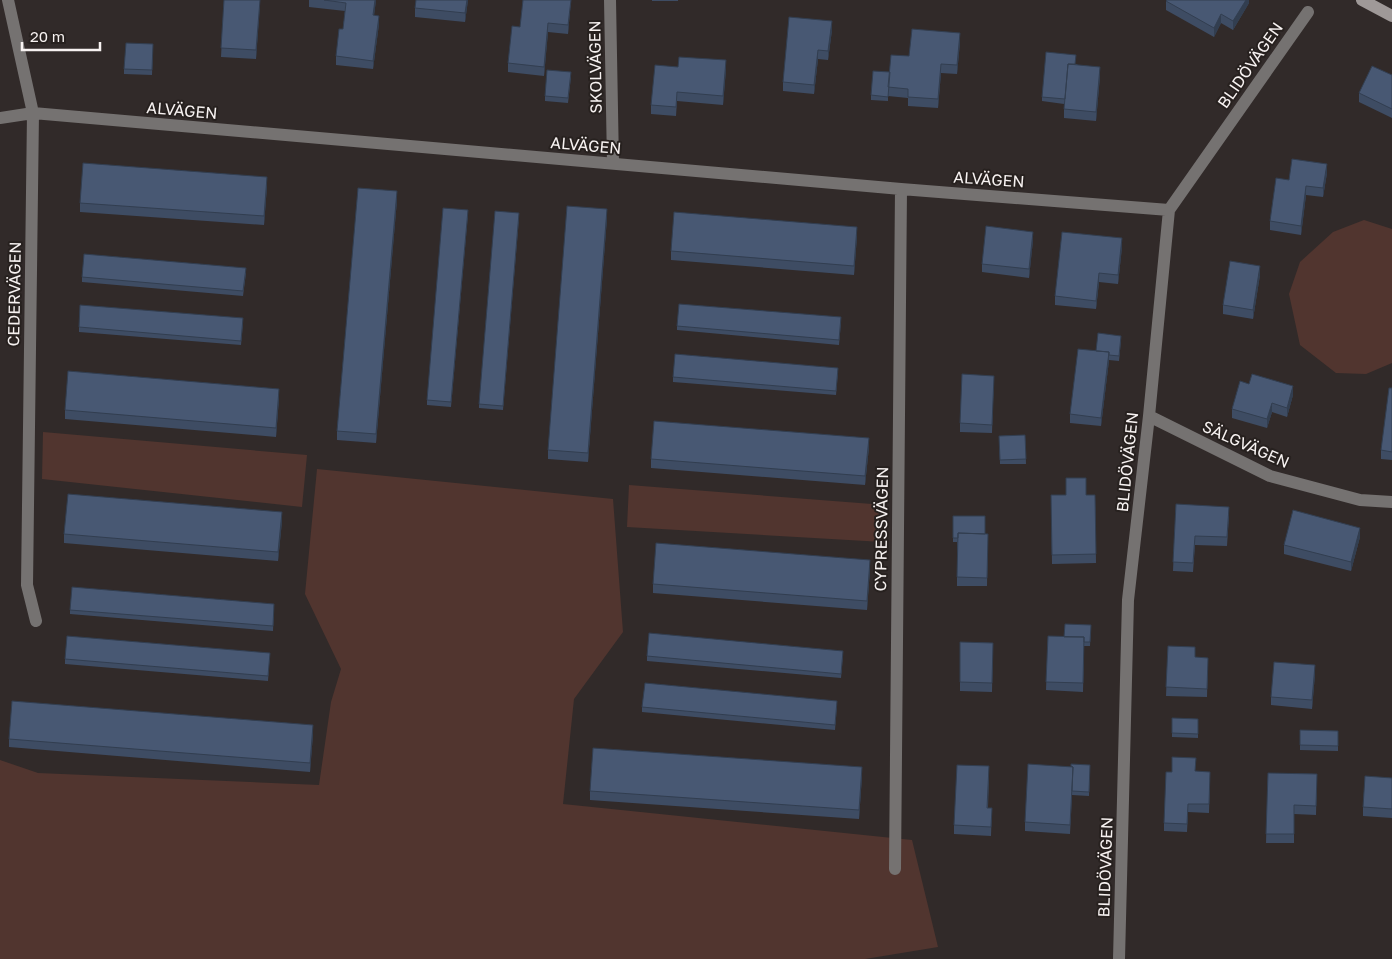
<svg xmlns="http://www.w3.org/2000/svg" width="1392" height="959" font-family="'Golos Text',sans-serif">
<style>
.green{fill:#51352f}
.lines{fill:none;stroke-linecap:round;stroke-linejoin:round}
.minor{stroke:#757271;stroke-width:12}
.secondary{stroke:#9f9998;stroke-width:12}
.wall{fill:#3e4c63}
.shaded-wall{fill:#323e50}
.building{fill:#485873;stroke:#323e50}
.labels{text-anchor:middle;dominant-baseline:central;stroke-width:4;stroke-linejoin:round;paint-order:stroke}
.street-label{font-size:16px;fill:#f7f2f1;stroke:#27211f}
</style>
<rect width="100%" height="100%" fill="#312a29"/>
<path class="green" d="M1364,220L1392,229V363L1366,374L1336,373L1300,345L1289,294L1300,262L1333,232Z
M43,432L307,455L302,507L42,479Z
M317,469L613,499L623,632L574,699L563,804L912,840L938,947L865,959H0V760L38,773L319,785L331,702L341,669L305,594Z
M629,485L885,505L883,542L627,527Z"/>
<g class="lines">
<path class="minor" d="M8,0L33,113L27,585L36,621
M610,0L613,163
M0,118L33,113L901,189L1169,210
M1149,416L1270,476L1360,500L1392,502
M895,869L901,189
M1119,959L1128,600L1149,416L1169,210L1308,12"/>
<path class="secondary" d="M1362,0L1392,16"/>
</g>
<path class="wall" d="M222,0H260L256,59L221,57L224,0Z
M309,0H376L374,15L379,24L373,69L336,65V56L343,29L345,11L309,7Z
M468,0L465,22L415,17V8Z
M523,0H571L568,34L548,32L544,76L508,72V63L520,27Z
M652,0H678V1H652Z
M1249,0V3L1233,30L1221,23L1214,37L1166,10V1Z
M832,30L828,60L818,59L814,94L783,91V82Z
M960,42L957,74L941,73L938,108L908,106V98L888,96V95V101L871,100V95L890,72L909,56Z
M153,44L152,75L124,74V69Z
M1076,64L1100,76L1096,121L1064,118V104L1042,101V97Z
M678,67L726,69L723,105L677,101L676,116L651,114V105Z
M1392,75V118L1359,102V93Z
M571,77L568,103L545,101V96Z
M1327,173L1323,197L1306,195L1301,235L1270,230V221L1289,180Z
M267,186L264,225L80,212V203Z
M397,200L376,443L337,440V431Z
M468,214L451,407L427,405V400Z
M519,218L503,410L479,408V404Z
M607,218L588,462L548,459V450Z
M857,236L854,275L671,260V251Z
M1033,240L1029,278L982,272V264Z
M1122,247L1118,284L1099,282L1096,309L1055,305V296Z
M246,273L243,296L82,282V277Z
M1260,275L1253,319L1223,314V305Z
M841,322L839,345L677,330V326Z
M243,323L241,345L79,332V327Z
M1121,340L1119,361L1109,360L1101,426L1070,423V414L1096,351Z
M838,372L836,395L673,382V377Z
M994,376L992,433L960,432V423Z
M1249,384L1293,395L1287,417L1272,412L1267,428L1232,418V409Z
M1392,388V460L1381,459V450Z
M279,398L276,437L65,419V410Z
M1025,435L1026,464H1000L999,436Z
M869,447L865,485L651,468V459Z
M1051,495H1095L1096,563L1052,564Z
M1176,504L1229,516L1227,546L1195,545L1193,572L1173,571Z
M953,516L985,534H988L987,586H957V542H953Z
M282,521L278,561L64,543V534Z
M1360,537L1351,571L1284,554V545Z
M870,569L867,610L653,593V584Z
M274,608L273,631L70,614V610Z
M1091,625L1090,646H1084L1083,692L1046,690L1048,636L1064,637Z
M960,642L993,643L992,692L960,691Z
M1168,646L1195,657L1208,658L1207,697L1166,696Z
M270,653L268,681L65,664V659Z
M843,655L841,678L647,661V656Z
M1315,674L1312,709L1271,705V697Z
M837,705L835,730L642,712V707Z
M1172,718L1198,719V738L1172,737Z
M1300,730L1338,731V751L1300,750Z
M313,734L310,772L9,747V739Z
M1090,765L1089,796L1072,795L1070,834L1025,831V822Z
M1196,771L1210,780L1209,813L1188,812L1187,832L1164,831V823L1172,772Z
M1268,773L1317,774L1316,815L1294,814V843H1266Z
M989,775L988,808H992L991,836L954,834V825Z
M862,776L859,819L590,800V791Z
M1392,778V818L1363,816V807Z"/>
<path class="shaded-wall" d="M260,0V7L256,59V50Z
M375,0H376L373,24V15Z
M467,0H468L465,22V13Z
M571,0L568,34V25Z
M1246,0H1249V3L1233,30V21Z
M1221,14V23L1214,37V28Z
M379,16V24L373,69V61Z
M832,21V30L828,60V51Z
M548,23V32L544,76V67Z
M960,33V42L957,74V65Z
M818,50V59L814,94V85Z
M726,60V69L723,105V96Z
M941,64V73L938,108V99Z
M1100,67V76L1096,121V112Z
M1327,164V173L1323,197V188Z
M267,177V186L264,225V216Z
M1306,186V195L1301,235V226Z
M397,191V200L376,443V434Z
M607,209V218L588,462V453Z
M857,227V236L854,275V266Z
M1033,232V240L1029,278V269Z
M1122,238V247L1118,284V275Z
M1260,266V275L1253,319V310Z
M1099,273V282L1096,309V301Z
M1109,352V361L1101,426V418Z
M1293,386V395L1287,417V408Z
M279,389V398L276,437V428Z
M1272,403V412L1267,428V419Z
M869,438V447L865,485V476Z
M282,512V521L278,561V552Z
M1360,528V537L1351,571V562Z
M870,560V569L867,610V601Z
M1315,665V674L1312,709V700Z
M313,725V734L310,772V763Z
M862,767V776L859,819V810Z"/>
<path class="building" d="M224,0H260L256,50L221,48Z
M324,0H375L373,15L379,16L373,61L336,56L339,29H343L346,3Z
M416,0H467L465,13L415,8Z
M523,0H571L568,25L548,23L544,67L508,63L512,26L520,27Z
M1167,0H1246L1233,21L1221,14L1214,28L1166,1Z
M789,17L832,21L828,51L818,50L814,85L783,82Z
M912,29L960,33L957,65L941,64L938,99L908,97V89L888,87L891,55L909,56Z
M126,43L153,44L152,70L124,69Z
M1046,52L1076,55L1075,64H1068L1065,99L1042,97Z
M679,57L726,60L723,96L677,92L676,107L651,105L655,65L678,67Z
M1068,64L1100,67L1096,112L1064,109Z
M1372,66L1392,75V109L1359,93Z
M547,70L571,72L568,98L545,96Z
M873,71L890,72L888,97L871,95Z
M1292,159L1327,164L1323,188L1306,186L1301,226L1270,221L1276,178L1289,180Z
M83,163L267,177L264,216L80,203Z
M358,188L397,191L376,434L337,431Z
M567,206L607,209L588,453L548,450Z
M443,208L468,210L451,402L427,400Z
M495,211L519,213L503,406L479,404Z
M674,212L857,227L854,266L671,251Z
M986,226L1033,232L1029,269L982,264Z
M1062,232L1122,238L1118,275L1099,273L1096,301L1055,296Z
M84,254L246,268L243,291L82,277Z
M1230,261L1260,266L1253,310L1223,305Z
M679,304L841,317L839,340L677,326Z
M80,305L243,318L241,341L79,327Z
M1098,333L1121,336L1119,356L1109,355V352L1096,351Z
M1078,349L1109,352L1101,418L1070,414Z
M675,354L838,368L836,391L673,377Z
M68,371L279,389L276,428L65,410Z
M962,374L994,376L992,425L960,423Z
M1252,374L1293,386L1287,408L1272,403L1267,419L1232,409L1240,381L1249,384Z
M1389,388H1392V452L1381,450Z
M654,421L869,438L865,476L651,459Z
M1025,435L1026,459L1000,460L999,436Z
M1066,478H1086V495H1095L1096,554L1052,555L1051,495H1066Z
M68,494L282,512L278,552L64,534Z
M1176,504L1229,507L1227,537L1195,536L1193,563L1173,562Z
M1293,510L1360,528L1351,562L1284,545Z
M953,516H985V534L958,533V538H953Z
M958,533L988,534L987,578L957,577Z
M656,543L870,560L867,601L653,584Z
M72,587L274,604L273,626L70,610Z
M1065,624L1091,625L1090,642H1084V637H1064Z
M649,633L843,651L841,674L647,656Z
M67,636L270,653L268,676L65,659Z
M1048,636L1084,637L1083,683L1046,682Z
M960,642L993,643L992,683L960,682Z
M1168,646L1195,647V657L1208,658L1207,689L1166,687Z
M1274,662L1315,665L1312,700L1271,697Z
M645,683L837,701L835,725L642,707Z
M12,701L313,725L310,763L9,739Z
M1172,718L1198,719V734L1172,733Z
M1300,730L1338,731V746L1300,745Z
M593,748L862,767L859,810L590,791Z
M1172,757L1196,758L1195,771L1210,772L1209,804H1188L1187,824L1164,823L1166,772H1172Z
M1028,764L1073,767L1070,825L1025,822Z
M1071,764L1090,765L1089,792L1072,791L1073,767L1071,766Z
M957,765L989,766L987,808H992L991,827L954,825Z
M1268,773L1317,774L1316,806L1294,805V834H1266Z
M1365,776L1392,778V809L1363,807Z"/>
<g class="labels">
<g class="street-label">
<text transform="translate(1250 65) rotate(-55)">BLIDÖVÄGEN</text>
<text transform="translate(595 67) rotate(-91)">SKOLVÄGEN</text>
<text transform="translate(182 110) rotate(5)">ALVÄGEN</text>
<text transform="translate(586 145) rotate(5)">ALVÄGEN</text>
<text transform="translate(989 179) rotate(4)">ALVÄGEN</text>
<text transform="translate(14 294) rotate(-89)">CEDERVÄGEN</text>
<text transform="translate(1246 444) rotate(24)">SÄLGVÄGEN</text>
<text transform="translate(1127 462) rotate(-84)">BLIDÖVÄGEN</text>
<text transform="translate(881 529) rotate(-89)">CYPRESSVÄGEN</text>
<text transform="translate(1105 867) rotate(-88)">BLIDÖVÄGEN</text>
</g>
</g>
<path d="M22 42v8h78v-8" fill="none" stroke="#f7f2f1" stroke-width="2.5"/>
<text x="30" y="42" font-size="15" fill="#f7f2f1" stroke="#27211f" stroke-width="4" paint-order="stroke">20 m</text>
</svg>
